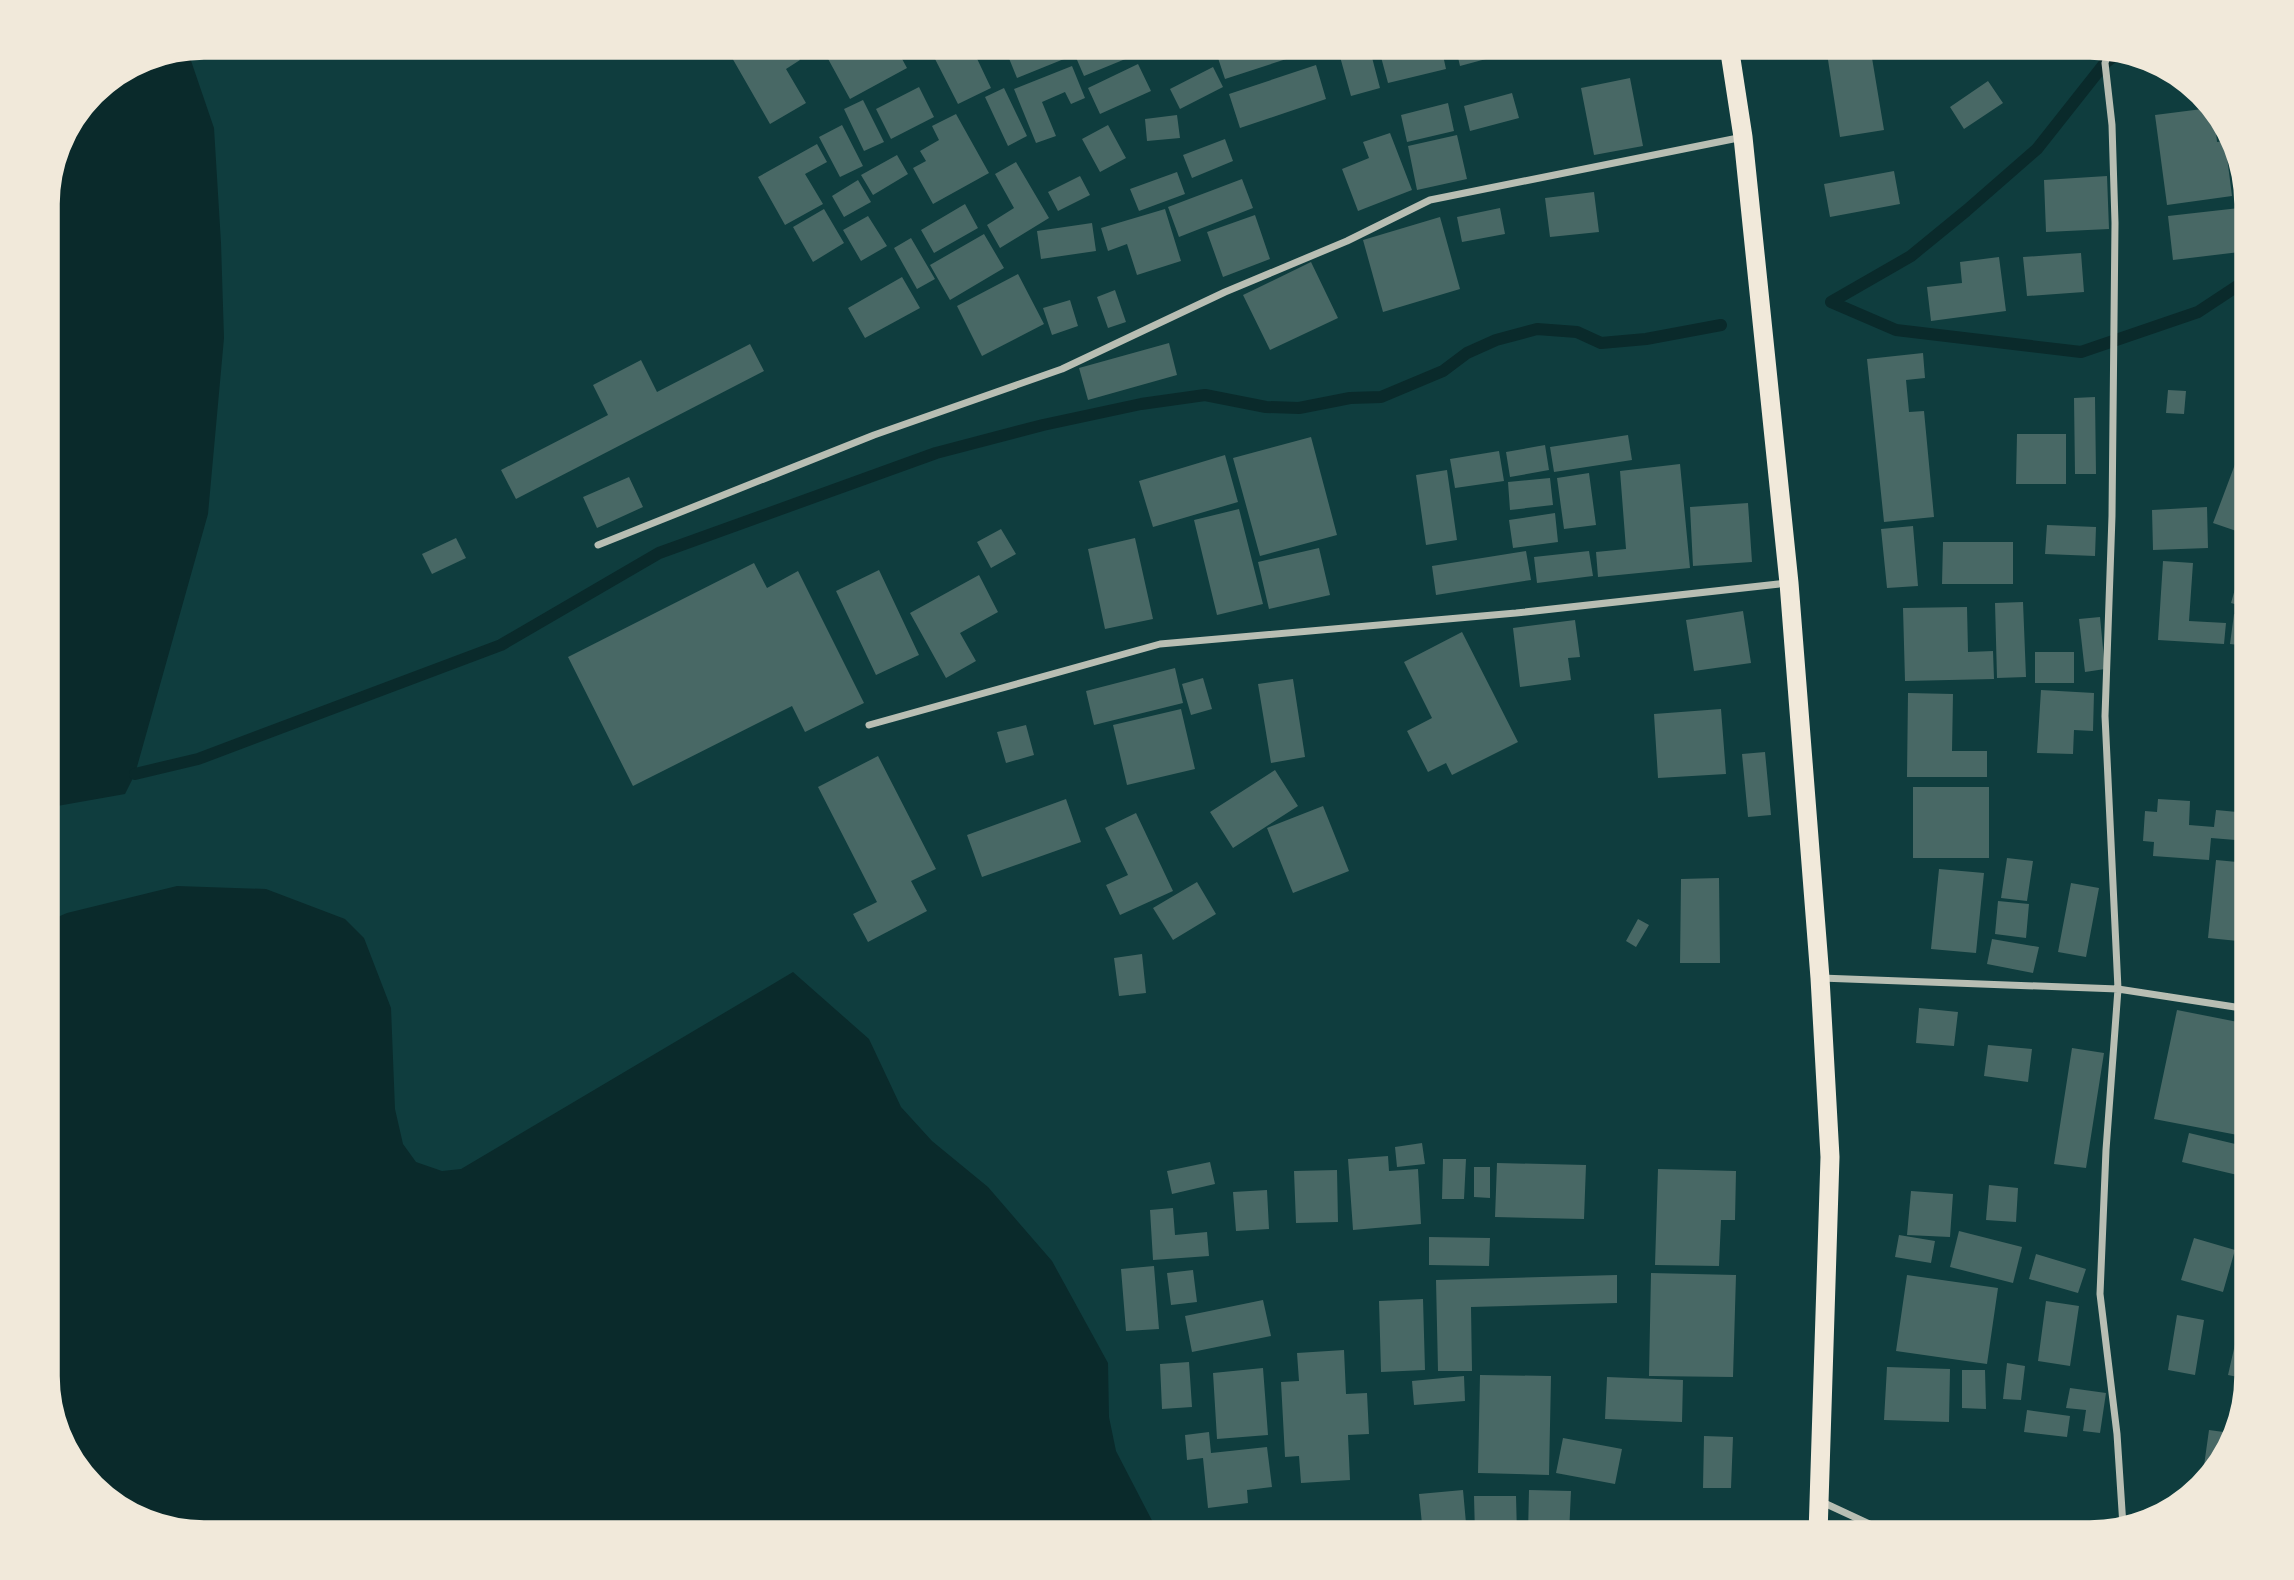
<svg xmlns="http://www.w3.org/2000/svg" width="2294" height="1580" font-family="'Asap Condensed',sans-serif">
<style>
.water{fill:#0a2a2b}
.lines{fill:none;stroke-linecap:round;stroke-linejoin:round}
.stream{stroke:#0a2a2b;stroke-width:12}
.building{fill:#486865}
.minor{stroke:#b8beb3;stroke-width:7}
.trunk{stroke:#f1e9da;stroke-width:19}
.rim{fill:none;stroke:#f1e9da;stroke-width:3.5}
</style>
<rect width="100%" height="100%" fill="#0f3d3e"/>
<path class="water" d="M187,49L214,128L221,243L224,338L208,514L135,774L125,794L46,808V194L58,143L92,92L144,57Z
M177,886L266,889L345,919L364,938L391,1008L395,1109L403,1144L416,1162L442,1171L461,1169L793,972L869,1039L901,1107L932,1141L988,1187L1052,1261L1108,1363L1109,1417L1116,1451L1159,1534H204L116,1508L67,1455L46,1386V922L67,913Z"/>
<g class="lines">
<path class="stream" d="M1831,302L1896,330L2081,352L2198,312L2248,279
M1831,302L1911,256L1966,211L2037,149L2105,63L2116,54
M135,774L198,759L501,645L659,553L936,453L1043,425L1141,404L1205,395L1266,407L1299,408L1350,398L1381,397L1443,371L1467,353L1496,340L1537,329L1577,332L1601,343L1646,339L1721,325"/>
</g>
<path class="building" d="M750,46H792L800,60L786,69L806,103L770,124L731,56Z
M821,46H895L907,68L850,99Z
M962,46H971L991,88L958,104L935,59Z
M1004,46H1059L1064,59L1017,78Z
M1071,46H1137L1140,53L1084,76Z
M1214,46H1306L1308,52L1225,79Z
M1337,46H1369L1380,88L1351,96Z
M1431,46H1441L1446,69L1388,83L1381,57Z
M1469,46H1510L1512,52L1460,66L1456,49Z
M1833,46H1870L1884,130L1840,137L1826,47Z
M1138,64L1151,91L1100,114L1088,88Z
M1316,65L1326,99L1240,128L1229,94Z
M1072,66L1085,98L1071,104L1065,92L1042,102L1056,136L1036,143L1014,89Z
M1213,67L1223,87L1180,109L1170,89Z
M1630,78L1643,146L1594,155L1581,88Z
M1988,81L2003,103L1964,129L1950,107Z
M919,87L934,117L891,139L876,109Z
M1004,88L1027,136L1008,146L985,97Z
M1512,93L1519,118L1470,131L1464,106Z
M863,100L884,142L864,151L844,109Z
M1448,103L1454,131L1407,142L1401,115Z
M2210,108L2214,113L2217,142L2225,141L2232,196L2167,205L2155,115Z
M956,114L989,173L933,204L913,168L926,161L920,151L939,140L932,126Z
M1177,115L1180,138L1147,141L1145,119Z
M842,125L863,166L840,177L819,137Z
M1108,125L1126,158L1100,172L1082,139Z
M1390,133L1412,190L1358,211L1342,169L1369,158L1363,142Z
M1457,135L1467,179L1417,190L1408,146Z
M1225,139L1233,161L1192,178L1183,155Z
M817,144L827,162L805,174L823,204L785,225L758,177Z
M897,155L908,174L873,195L861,175Z
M1016,162L1049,218L1000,248L987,225L1014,208L995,174Z
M1894,171L1900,204L1830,217L1824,184Z
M1177,172L1185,194L1139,211L1130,189Z
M1080,176L1090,195L1058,211L1048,192Z
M2107,176L2109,229L2046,232L2044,180Z
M1242,179L1253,208L1179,237L1168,207Z
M858,180L871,202L844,217L832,196Z
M1594,192L1599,232L1550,237L1545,198Z
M965,204L978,228L934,253L921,230Z
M2248,207V251L2173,260L2168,216Z
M1500,208L1505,234L1462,242L1457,217Z
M824,209L844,243L813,262L793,227Z
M1165,209L1181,261L1137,275L1127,244L1108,251L1101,228Z
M1255,215L1270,259L1223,277L1207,232Z
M868,216L887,246L861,261L843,230Z
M1440,217L1460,289L1383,312L1363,240Z
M1092,223L1096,251L1041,259L1037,231Z
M984,234L1004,268L950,300L930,265Z
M911,238L935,279L917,289L894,248Z
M2081,253L2084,292L2027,296L2023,257Z
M1999,257L2006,311L1931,321L1927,287L1962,283L1960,262Z
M1311,262L1338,318L1270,350L1243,295Z
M1018,274L1044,324L982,356L957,306Z
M902,277L920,308L865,338L848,308Z
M1115,290L1126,322L1108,328L1097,297Z
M1070,300L1078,326L1052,335L1043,308Z
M1169,343L1177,375L1088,400L1079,368Z
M750,344L764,371L516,499L501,470L608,415L593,385L641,360L657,392Z
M1923,353L1925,378L1906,380L1909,412L1924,411L1934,517L1884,522L1867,359Z
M2168,390L2186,391L2184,414L2166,413Z
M2095,397L2096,474H2075L2074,398Z
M2017,434H2066V484H2016Z
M1628,435L1632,460L1554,472L1550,447Z
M1311,437L1337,535L1260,556L1233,458Z
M1545,445L1549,470L1510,477L1506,452Z
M1499,451L1504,481L1455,488L1450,459Z
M1225,455L1238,502L1153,527L1139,481Z
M2237,459L2248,463V535L2213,523Z
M1680,464L1690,568L1598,577L1596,552L1626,549L1620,471Z
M1447,470L1457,540L1426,545L1416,475Z
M1589,473L1596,525L1564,529L1557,478Z
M629,477L643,507L597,528L583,497Z
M1550,478L1553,505L1510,510L1508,482Z
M1748,503L1752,562L1693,566L1690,507Z
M2207,507L2208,548L2153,550L2152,510Z
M1239,509L1263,604L1217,615L1194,520Z
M1555,513L1558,542L1513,548L1509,520Z
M2047,525L2096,527L2095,556L2045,554Z
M1913,526L1918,586L1887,588L1881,529Z
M1001,529L1016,554L991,568L977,542Z
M456,538L466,558L432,574L422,554Z
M1135,538L1153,619L1105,629L1088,549Z
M1943,542H2013V584H1942Z
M1319,548L1330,595L1269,609L1258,562Z
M1526,551L1531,580L1436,595L1432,566Z
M1589,551L1593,576L1537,583L1534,557Z
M2163,561L2193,563L2189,621L2226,623L2224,644L2158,640Z
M754,563L767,588L798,571L864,703L805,732L792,706L633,786L568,657Z
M2241,568L2248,569V608L2231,603Z
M879,570L919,655L876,675L836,591Z
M979,575L998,612L960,633L976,661L946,678L910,613Z
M2023,602L2026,677L1997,678L1995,603Z
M1967,607L1968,652L1993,651L1994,679L1905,681L1903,608Z
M1743,611L1751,663L1694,671L1686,620Z
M2234,614L2248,616V646L2230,644Z
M2100,617L2105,669L2085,672L2079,619Z
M1575,620L1580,657L1568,658L1571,680L1520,687L1513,628Z
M1462,632L1518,742L1452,775L1446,763L1428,772L1407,731L1432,718L1404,662Z
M2035,652H2074V683H2035Z
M1175,668L1183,703L1094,725L1086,691Z
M1203,678L1212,709L1191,715L1182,684Z
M1293,679L1305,757L1271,763L1258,684Z
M2041,690L2094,693L2093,731L2074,730L2073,754L2037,753Z
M1908,693L1953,694L1952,751H1987V777H1907Z
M1181,709L1195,769L1127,785L1113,725Z
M1721,709L1726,774L1658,778L1654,714Z
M1026,725L1034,755L1006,763L997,732Z
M1765,752L1771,815L1748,817L1742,754Z
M878,756L936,869L911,881L927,911L868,942L853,914L877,902L818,787Z
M1275,770L1298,806L1233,848L1210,812Z
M1913,787H1989V858H1913Z
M1066,799L1081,842L982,877L967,835Z
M2158,799L2190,801L2189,825L2214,827L2216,810L2248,813V841L2211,838L2209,860L2153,856L2154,842L2143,841L2145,811L2157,812Z
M1323,806L1349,871L1293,893L1267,828Z
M1136,813L1173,891L1120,915L1106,885L1128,875L1105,828Z
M2007,858L2033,861L2027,901L2001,898Z
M2216,860L2248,863V942L2208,938Z
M1939,869L1984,873L1976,953L1931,949Z
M1719,878L1720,963H1680L1681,879Z
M1197,882L1216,914L1173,940L1153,908Z
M2071,883L2099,888L2086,957L2058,952Z
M1998,901L2029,904L2026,938L1995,934Z
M1638,919L1649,925L1636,947L1626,941Z
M1992,939L2039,947L2033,973L1987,964Z
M1142,954L1146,993L1119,996L1114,958Z
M1919,1008L1958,1012L1954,1046L1916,1043Z
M2177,1010L2248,1024V1137L2154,1119Z
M1988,1045L2032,1049L2028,1082L1984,1076Z
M2072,1048L2104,1053L2086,1168L2054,1164Z
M2189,1133L2248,1147L2246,1177L2182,1162Z
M1422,1143L1425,1164L1397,1167L1395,1147Z
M1388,1156L1389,1171L1418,1169L1421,1224L1353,1230L1348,1159Z
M1443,1159H1466L1464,1199H1442Z
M1210,1162L1215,1184L1172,1194L1167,1171Z
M1497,1163L1586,1165L1584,1219L1495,1217Z
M1474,1167H1490V1198L1474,1197Z
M1658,1169L1736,1171L1735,1220H1721L1719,1266L1655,1265Z
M1337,1170L1338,1222L1296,1223L1294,1171Z
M1989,1185L2018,1188L2016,1222L1986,1220Z
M1267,1190L1269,1229L1236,1231L1233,1192Z
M1911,1191L1953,1194L1950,1237L1907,1235Z
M1173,1208L1175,1235L1207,1232L1209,1256L1153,1260L1150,1210Z
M1959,1231L2022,1247L2013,1283L1950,1267Z
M1899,1235L1935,1241L1931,1263L1895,1257Z
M1429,1237L1490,1238L1489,1266L1429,1265Z
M2194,1238L2235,1250L2223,1292L2181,1280Z
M2036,1254L2086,1269L2078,1293L2029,1279Z
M1154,1266L1159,1329L1126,1331L1121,1269Z
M1193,1270L1197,1302L1171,1305L1167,1273Z
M1651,1273L1736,1275L1733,1377L1649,1376Z
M1617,1275V1303L1471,1307L1472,1371H1438L1436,1280Z
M1907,1275L1998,1288L1987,1364L1896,1351Z
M1423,1299L1425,1370L1381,1372L1379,1301Z
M1263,1300L1271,1336L1192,1352L1185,1316Z
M2046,1301L2079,1306L2070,1366L2038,1361Z
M2177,1315L2204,1320L2195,1375L2168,1370Z
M2241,1318L2248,1320L2247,1379L2228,1375Z
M1344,1350L1346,1394L1367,1393L1369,1434L1348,1435L1350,1480L1301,1483L1299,1456L1285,1457L1281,1382L1299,1381L1297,1353Z
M1189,1362L1192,1407L1162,1409L1160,1364Z
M2007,1363L2025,1366L2021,1400L2003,1399Z
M1887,1367L1950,1369L1949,1422L1884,1420Z
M1263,1368L1268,1435L1217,1439L1213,1373Z
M1962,1370H1985L1986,1409L1962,1408Z
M1480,1375L1551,1376L1549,1475L1478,1473Z
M1464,1376L1465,1401L1414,1405L1412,1381Z
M1607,1377L1683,1380L1682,1422L1605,1419Z
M2070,1388L2106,1393L2100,1433L2083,1431L2086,1410L2066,1408Z
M2027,1410L2070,1416L2067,1437L2024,1432Z
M2209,1430L2231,1433L2222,1464L2204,1480H2202Z
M1209,1432L1211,1453L1267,1447L1272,1487L1247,1490L1248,1503L1208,1508L1203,1458L1187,1460L1185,1435Z
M1704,1436L1733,1437L1731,1488H1703Z
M1563,1438L1622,1449L1615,1484L1556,1473Z
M1463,1490L1467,1534H1423L1419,1494Z
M1529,1490L1571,1491L1569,1534H1528Z
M1474,1496H1516L1517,1534H1475Z
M1707,1524L1735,1525V1534H1706Z"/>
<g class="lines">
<path class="minor" d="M2109,51L2105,63L2112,125L2115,223L2112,516L2105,716L2118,989L2106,1150L2100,1294L2117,1434L2123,1526
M598,545L874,435L1062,369L1225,292L1347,241L1430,200L1743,137
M869,725L1160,644L1516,613L1788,583
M1821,978L2118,989L2248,1009
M1822,1502L1891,1534"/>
<path class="trunk" d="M1729,46L1743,137L1789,583L1820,978L1830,1157L1818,1534"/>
</g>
<path d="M0 0H2294V1580H0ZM204 58H2090A146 146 0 0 1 2236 204V1376A146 146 0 0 1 2090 1522H204A146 146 0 0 1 58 1376V204A146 146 0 0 1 204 58Z" fill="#f1e9da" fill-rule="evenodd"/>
<path class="rim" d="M204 58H2090A146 146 0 0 1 2236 204V1376A146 146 0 0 1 2090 1522H204A146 146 0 0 1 58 1376V204A146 146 0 0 1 204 58Z"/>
</svg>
